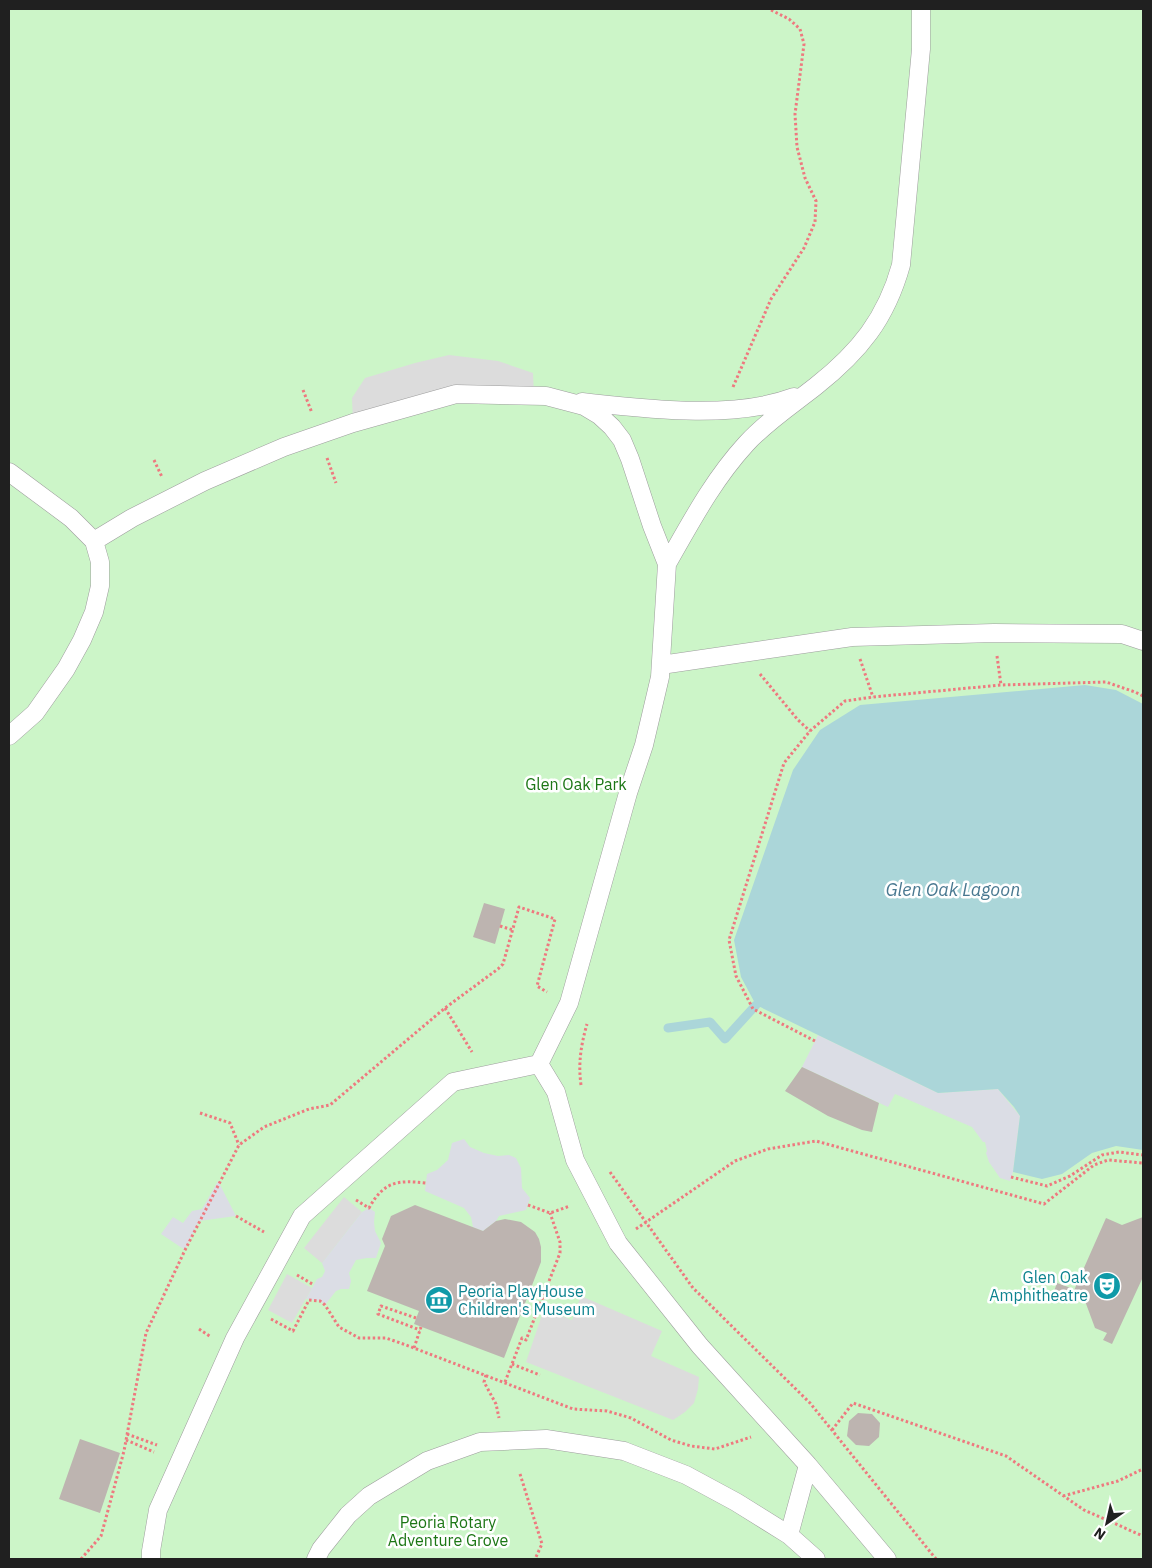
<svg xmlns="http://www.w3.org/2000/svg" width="1152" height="1568" font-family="'IBM Plex Sans',sans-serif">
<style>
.park{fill:#ccf5c8}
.parking{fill:#dcdcdc}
.plaza{fill:#dbdde5}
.water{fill:#abd6d9}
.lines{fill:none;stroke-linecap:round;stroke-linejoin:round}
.stream{stroke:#abd6d9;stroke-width:9}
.building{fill:#bdb4b0}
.service-casing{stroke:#9d9d9d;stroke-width:19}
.path{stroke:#ee797f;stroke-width:3;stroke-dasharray:2.5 2.5;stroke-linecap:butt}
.service{stroke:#fff;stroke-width:18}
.labels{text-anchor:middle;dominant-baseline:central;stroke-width:5;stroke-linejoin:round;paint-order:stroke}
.park-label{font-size:16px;fill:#1c7615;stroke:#fff}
.culture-label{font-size:16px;fill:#0d838f;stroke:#fff;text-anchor:end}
.water-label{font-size:18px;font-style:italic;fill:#4a7991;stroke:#fff}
</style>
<rect width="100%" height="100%" fill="#f0ebe7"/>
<path class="park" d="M9,9H1143V1559H9Z"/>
<path class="parking" d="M449,355L498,361L533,373L534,395L456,394L353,423L352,398L365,378L415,363Z
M344,1197L362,1212L322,1263L304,1248Z
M287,1274L312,1288L292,1323L268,1310Z
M581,1296L662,1331L651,1356L699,1377L698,1389L694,1403L685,1412L673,1420L526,1362L544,1309L572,1320Z"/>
<path class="plaza" d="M818,1035L938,1093L998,1089L1020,1116L1013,1172L1010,1181L1000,1178L989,1162L986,1153L987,1151L985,1142H983L972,1127L895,1094L888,1107L802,1067Z
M464,1139L470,1147L484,1153L498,1156L509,1155L516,1158L521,1168L522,1188L530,1198L526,1210L499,1216L496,1221L483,1231L473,1227L471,1217L464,1208L425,1191L427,1174L437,1170L448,1160L452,1143Z
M218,1181L236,1216L199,1221L185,1250L161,1234L173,1217L183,1223L192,1211L202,1209Z
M369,1208L375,1212L374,1222L375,1231L381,1243L376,1258H367L356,1260L349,1273L351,1281L349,1289H341L336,1291L325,1305L320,1301L306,1299L317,1279L322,1277L325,1271L322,1263L362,1212Z"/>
<path class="water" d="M1085,685L1116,690L1143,704V1150L1116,1146L1092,1153L1062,1174L1042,1179L1013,1172L1020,1116L1014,1107L998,1089L938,1093L756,1005L741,977L734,940L793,770L820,730L860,705Z"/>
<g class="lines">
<path class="stream" d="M668,1028L710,1022L725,1039L756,1005"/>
</g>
<path class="building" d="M484,903L505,909L495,944L473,937Z
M802,1067L879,1103L872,1132L862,1130L828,1116L785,1091Z
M415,1205L483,1231L496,1221L505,1219L521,1222L535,1232L539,1239L541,1247V1262L504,1358L414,1324L419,1311L367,1291L385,1246L382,1239L391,1216Z
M1143,1217V1277L1112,1344L1103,1340L1107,1333L1095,1328L1085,1301L1072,1295L1106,1218L1122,1225Z
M1057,1283L1071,1288L1067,1299L1053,1294Z
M858,1413L872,1414L880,1423L879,1437L869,1446L856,1445L847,1436L849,1421Z
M80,1439L120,1453L100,1513L59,1499Z"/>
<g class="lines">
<g class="service-casing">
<path id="service" d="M582,402C647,409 733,420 794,397
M9,472L71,518L94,541L100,562V586L94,612L82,640L66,669L35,713L9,736
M94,541L132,518L205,481L284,447L353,423L456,394L546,396L584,406L599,415L612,427L622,440L630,459L652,526L667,564L660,677L644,745L628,793L569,1003L539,1064
M667,564C691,522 713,480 746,444C766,422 792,405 816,386C859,352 886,319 901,265L921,49V9
M661,665L852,637L994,633L1122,634L1143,641
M539,1064L556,1092L575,1160L618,1243L700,1346L808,1465L887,1559
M789,1535L808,1465
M151,1559V1551L158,1510L235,1338L302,1216L453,1082L539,1064
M316,1559L321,1549L348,1515L369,1496L427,1461L480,1442L546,1439L624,1451L686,1475L736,1502L789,1535L816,1559"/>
</g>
<path class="path" d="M733,387L771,299L804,248L815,222L816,201L805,178L797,147L795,114L804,44L800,29L789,19L769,9
M303,390L312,413
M327,458L336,483
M154,460L162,477
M997,656L1001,685
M860,659L873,697
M760,674L798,720L810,731
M500,926L513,930
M445,1008L472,1052
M815,1041L753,1009L736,976L729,940L784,763L810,731L845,701L873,697L1001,685L1106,682L1135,692L1143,696
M581,1085C578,1063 581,1045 587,1024
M200,1113L230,1123L239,1145
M610,1172L693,1288L810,1403L936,1559
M1011,1177L1047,1186L1070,1176L1102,1155L1119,1152L1143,1155
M356,1200L369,1208C384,1181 398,1180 426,1183
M528,1205L550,1213L570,1206
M236,1216L264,1232
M636,1229L735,1161L768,1149L816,1141L1044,1204L1094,1165L1108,1160L1143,1163
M297,1275L314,1285
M416,1318L381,1306L378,1314L420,1330
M271,1319L293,1331L309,1300L320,1301L325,1305L339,1327L359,1338H386L406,1345L573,1409L607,1411L631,1418L671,1440L691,1446L715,1449L751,1437
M199,1329L211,1337
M414,1348L421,1327
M512,1364L540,1375
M486,1375L484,1382L496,1404L499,1418
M505,1382L522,1338L526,1340L560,1253V1242L550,1213
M832,1430L853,1403L1006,1456L1084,1510L1143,1536
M127,1434L157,1445
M126,1440L154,1452
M520,1474L542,1544L535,1559
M1063,1496L1118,1481L1143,1469
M81,1559L101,1536L107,1514L124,1451L146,1333L185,1250L239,1145L264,1127L309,1109L330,1105L445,1008L498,969L503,964L519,907L555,919L537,986L547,992"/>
<use href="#service" class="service"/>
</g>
<defs>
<g id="theatre-disc" transform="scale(1.4375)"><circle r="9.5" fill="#0f9aa8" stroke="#fff"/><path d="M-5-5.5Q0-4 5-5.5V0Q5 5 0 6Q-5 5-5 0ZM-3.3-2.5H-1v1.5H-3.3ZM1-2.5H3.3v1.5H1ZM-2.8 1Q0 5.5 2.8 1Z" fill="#fff"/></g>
<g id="museum-disc" transform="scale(1.4375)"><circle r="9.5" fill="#0f9aa8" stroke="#fff"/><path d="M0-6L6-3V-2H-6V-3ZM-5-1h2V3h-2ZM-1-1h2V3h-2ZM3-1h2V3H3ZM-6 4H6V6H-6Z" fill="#fff"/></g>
</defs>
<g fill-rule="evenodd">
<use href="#theatre-disc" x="1107" y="1286"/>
<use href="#museum-disc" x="439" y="1300"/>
</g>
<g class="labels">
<g class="park-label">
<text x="576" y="784">Glen Oak Park</text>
<text x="448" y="1522">Peoria Rotary<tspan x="448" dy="18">Adventure Grove</tspan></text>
</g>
<g class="culture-label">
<text x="1088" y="1277">Glen Oak<tspan x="1088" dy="18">Amphitheatre</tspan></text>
<text x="458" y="1291" text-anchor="start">Peoria PlayHouse<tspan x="458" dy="18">Children's Museum</tspan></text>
</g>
<g class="water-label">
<text x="953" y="889">Glen Oak Lagoon</text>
</g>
</g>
<rect width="1152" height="1568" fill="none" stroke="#202020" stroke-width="20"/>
<g transform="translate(1107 1523) rotate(214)" stroke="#ffffff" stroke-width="4" paint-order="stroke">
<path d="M0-4L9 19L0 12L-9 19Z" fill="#202020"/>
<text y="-8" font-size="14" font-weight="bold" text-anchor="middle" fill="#202020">N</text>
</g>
</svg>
